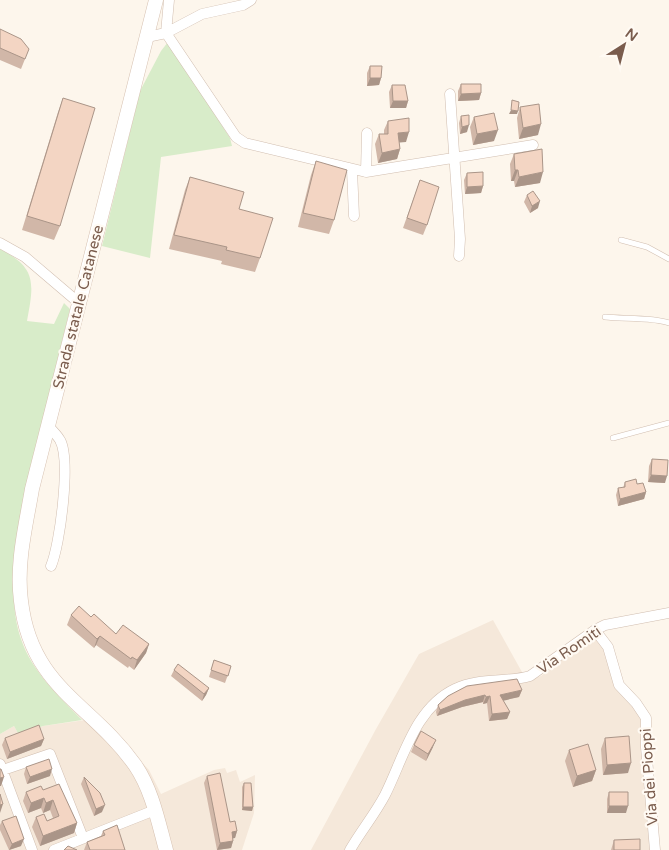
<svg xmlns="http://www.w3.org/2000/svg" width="669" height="850" font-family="'Varela Round',sans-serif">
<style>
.residential{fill:#f5e8da}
.green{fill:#d8ecc9}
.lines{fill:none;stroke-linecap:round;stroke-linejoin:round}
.lane-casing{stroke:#d1beb0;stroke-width:6}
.street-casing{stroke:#d1beb0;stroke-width:11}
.secondary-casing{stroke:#d6c0b0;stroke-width:15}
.lane{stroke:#fff;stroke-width:5}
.street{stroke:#fff;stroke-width:10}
.secondary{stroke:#fff;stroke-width:14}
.wall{fill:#d1b7a8}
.shaded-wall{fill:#aa9588}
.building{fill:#f3d5c3;stroke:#aa9588}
.labels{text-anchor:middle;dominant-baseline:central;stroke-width:4.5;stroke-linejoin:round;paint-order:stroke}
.street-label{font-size:15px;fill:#7a5c4d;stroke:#fffaf3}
</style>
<rect width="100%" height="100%" fill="#fdf6ec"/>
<path class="residential" d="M493,620L527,681L541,676L594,636H597L641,717L660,850H311L376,729L419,654Z
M100,718L149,770L161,794L214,770L225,768L227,773L236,770L240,782L255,775L254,813L242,850H0V734L14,726L19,735L43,726Z"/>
<path class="green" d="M168,42L230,138L232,146L161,157L150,258L102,246L140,91L161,51Z
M0,249C37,268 34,283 27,321L54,324L64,303L70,309C52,384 31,458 21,534C15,570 9,604 21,639C32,672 59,696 82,720L43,726L19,735L14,726L0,734Z"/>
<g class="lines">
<g class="lane-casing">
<path id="lane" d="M621,240L647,247L669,259
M605,317C622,319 655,317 669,323
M613,438L669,423"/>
</g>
<g class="street-casing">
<path id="street" d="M169,0L166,33L236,137L245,143L366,172L533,145
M147,37L166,33L202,14L243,5L251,0
M450,94L460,239L459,256
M352,170L354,216
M366,172L367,133
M0,243L25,257L79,303
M48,426C52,430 57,435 60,440C71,460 60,545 51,566
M595,630L608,647L619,685L636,703L646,718V747L655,850
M0,764L32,850
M0,771L50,754L83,838
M54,850L155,810
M350,850C361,831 375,814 385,795C404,757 415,708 455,689C480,677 506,683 530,676L595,630L605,625L669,613"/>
</g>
<g class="secondary-casing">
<path id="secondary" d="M156,0L32,489C26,525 16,563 21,601C31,688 91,703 135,765C152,790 158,821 166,850"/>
</g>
<use href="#lane" class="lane"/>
<use href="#street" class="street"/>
<use href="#secondary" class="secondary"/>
</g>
<path class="wall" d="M0,29L25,59L21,69L0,60Z
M370,66L381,78L379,85L367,86V73Z
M461,84L481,93L479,100L458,101V91Z
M392,85L408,101L406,108H390L389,92Z
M63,98L60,226L54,240L22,230L58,112Z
M520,107L538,135L519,139L517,118Z
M461,116L467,132L460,134L459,123Z
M474,117L494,141L473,145L470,127Z
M388,121L406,142H399L400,149L397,159L378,163L375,144L379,134H384V130Z
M514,154L540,183L515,187L514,181H511L510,164Z
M316,161L334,220L329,234L298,227L311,175Z
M467,173L483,186L481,193L465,194L464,180Z
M190,177L239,209L260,258L255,272L221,264L222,261L169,249L185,190Z
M420,180L427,225L423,235L403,228Z
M527,195L538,208L530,213L524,202Z
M652,459L665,483L648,482L649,466Z
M625,482L637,484L646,492L644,499L618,506L616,495L618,488H623Z
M71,615L91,617L116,634L149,644L146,653L134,670L129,666L128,668L96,645L94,648L67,625Z
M214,660L231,666L225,683L209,677Z
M174,670L209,688L206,695L202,701L171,676Z
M522,690L519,697L503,700L510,712L507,719L489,721L487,703L483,704V702L462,707L437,716L436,712L438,705L448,696Z
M5,738L44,739L41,746L7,759L2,745Z
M605,738L628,773L603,775L601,749Z
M414,745L433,747L426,761L411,752Z
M569,750L596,770L592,781L573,787L565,761Z
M26,767L50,776L27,784L24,774Z
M207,776L230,822L237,831L235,838H233V841L231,848L217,850L204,783Z
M84,777L102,812L94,816L81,784Z
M244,783L253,807L252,811L242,810V787Z
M43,790L77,823L74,833L40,846L32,827L36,817L47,821L53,818L50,810L43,813L41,808L28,813L23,801L26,792Z
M609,792L626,813H607V799Z
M2,821L21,846L9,850L0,830V825Z
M103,831L125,850H84L87,842L101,836Z
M614,840L640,850H611Z"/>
<path class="shaded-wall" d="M370,78H381L379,85L367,86Z
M481,93L479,100L458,101L461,94Z
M393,101H408L406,108H390Z
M511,110L518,111L517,114H509Z
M541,124L538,135L519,139L523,128Z
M469,125L467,132L460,134L462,127Z
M498,130L494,141L473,145L477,134Z
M409,132L406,142L394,143L398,133Z
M400,149L397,159L378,163L382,153Z
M515,170H518L514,181H511Z
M543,172L540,183L515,187L519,177Z
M483,186L481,193L465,194L467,187Z
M540,201L538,208L530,213L532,206Z
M651,475L667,476L665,483L648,482Z
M646,492L644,499L618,506L620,499Z
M100,636L96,645L94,648L97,639Z
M149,644L146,653L134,670L137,660Z
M209,688L206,695L202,701L204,694Z
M522,690L519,697L498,702L500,695Z
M485,695L483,702L462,707L437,716L440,710L465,700Z
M490,696L487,703L483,704L486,697Z
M510,712L507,719L489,721L492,714Z
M44,739L41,746L7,759L10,752Z
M436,740L433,747L426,761L428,754Z
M631,763L628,773L603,775L607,765Z
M52,769L50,776L27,784L30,777Z
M596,770L592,781L573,787L577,776Z
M4,777L1,786H0V778Z
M44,798L41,808L28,813L31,803Z
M53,800L50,810L43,813L46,803Z
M3,804L0,813V805Z
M105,805L102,812L94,816L96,809Z
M609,806H628L626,813H607Z
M243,807H253L252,811L242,810Z
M77,823L74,833L40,846L43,836Z
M237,831L235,838L229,839L232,832Z
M24,839L21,846L9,850L12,844Z
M233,841L231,848L217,850L220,843Z"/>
<path class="building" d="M0,29L21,39L29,49L25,59L0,48Z
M370,66H382L381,78H370Z
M461,84H481V93L461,94Z
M392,85H405L408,101H393Z
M63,98L95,108L60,226L27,216Z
M512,100L519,102L518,111L511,110Z
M539,104L541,124L523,128L520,107Z
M494,113L498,130L477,134L474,117Z
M469,115V125L462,127L461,116Z
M409,118V132L398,133L400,149L382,153L379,134H388V121Z
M542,149L543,172L519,177L518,170H515L514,154Z
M316,161L347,170L334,220L303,213Z
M483,172V186L467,187V173Z
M190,177L244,192L239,209L273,218L260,258L226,250L227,247L174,235Z
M420,180L439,187L427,225L407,218Z
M533,191L540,201L532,206L527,195Z
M652,459L668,460L667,476L651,475Z
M636,479L637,484L643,483L646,492L620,499L618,488L625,487V482Z
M79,606L91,617L94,614L116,634L123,625L149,644L137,660L132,657L131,659L100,636L97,639L71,615Z
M214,660L231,666L228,676L211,670Z
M178,664L209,688L204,694L174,670Z
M517,679L522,690L500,695L510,712L492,714L490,696L486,697L485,695L465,700L440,710L438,705L448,696L467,686Z
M39,725L44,739L10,752L5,738Z
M421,731L436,740L428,754L414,745Z
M629,736L631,763L607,765L605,738Z
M588,744L596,770L577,776L569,750Z
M49,759L52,769L30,777L26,767Z
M0,769H1L4,777L0,778Z
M220,773L230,822L235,821L237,831L232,832L233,841L220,843L207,776Z
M84,777L100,793L105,805L96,809Z
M244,783H251L253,807H243Z
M59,784L77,823L43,836L36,817L44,814L47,821L59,816L53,800L46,803L44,798L31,803L26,792L41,786L43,790Z
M609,792H628V806H609Z
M0,794L3,804L0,805Z
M16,816L24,839L12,844L2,821Z
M117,825L125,850H90L87,842L105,835L103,831Z
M640,839V850H614V840Z
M68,846L77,850H64Z"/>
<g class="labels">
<g class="street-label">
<text transform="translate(78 307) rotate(-76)">Strada statale Catanese</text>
<text transform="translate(569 650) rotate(-34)">Via Romiti</text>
<text transform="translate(649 777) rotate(-94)">Via dei Pioppi</text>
</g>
</g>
<g transform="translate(624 45) rotate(36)" stroke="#fffaf3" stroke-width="4" paint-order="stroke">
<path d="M0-4L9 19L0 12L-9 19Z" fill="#7a5c4d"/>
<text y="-8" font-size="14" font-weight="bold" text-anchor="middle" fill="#7a5c4d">N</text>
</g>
</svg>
